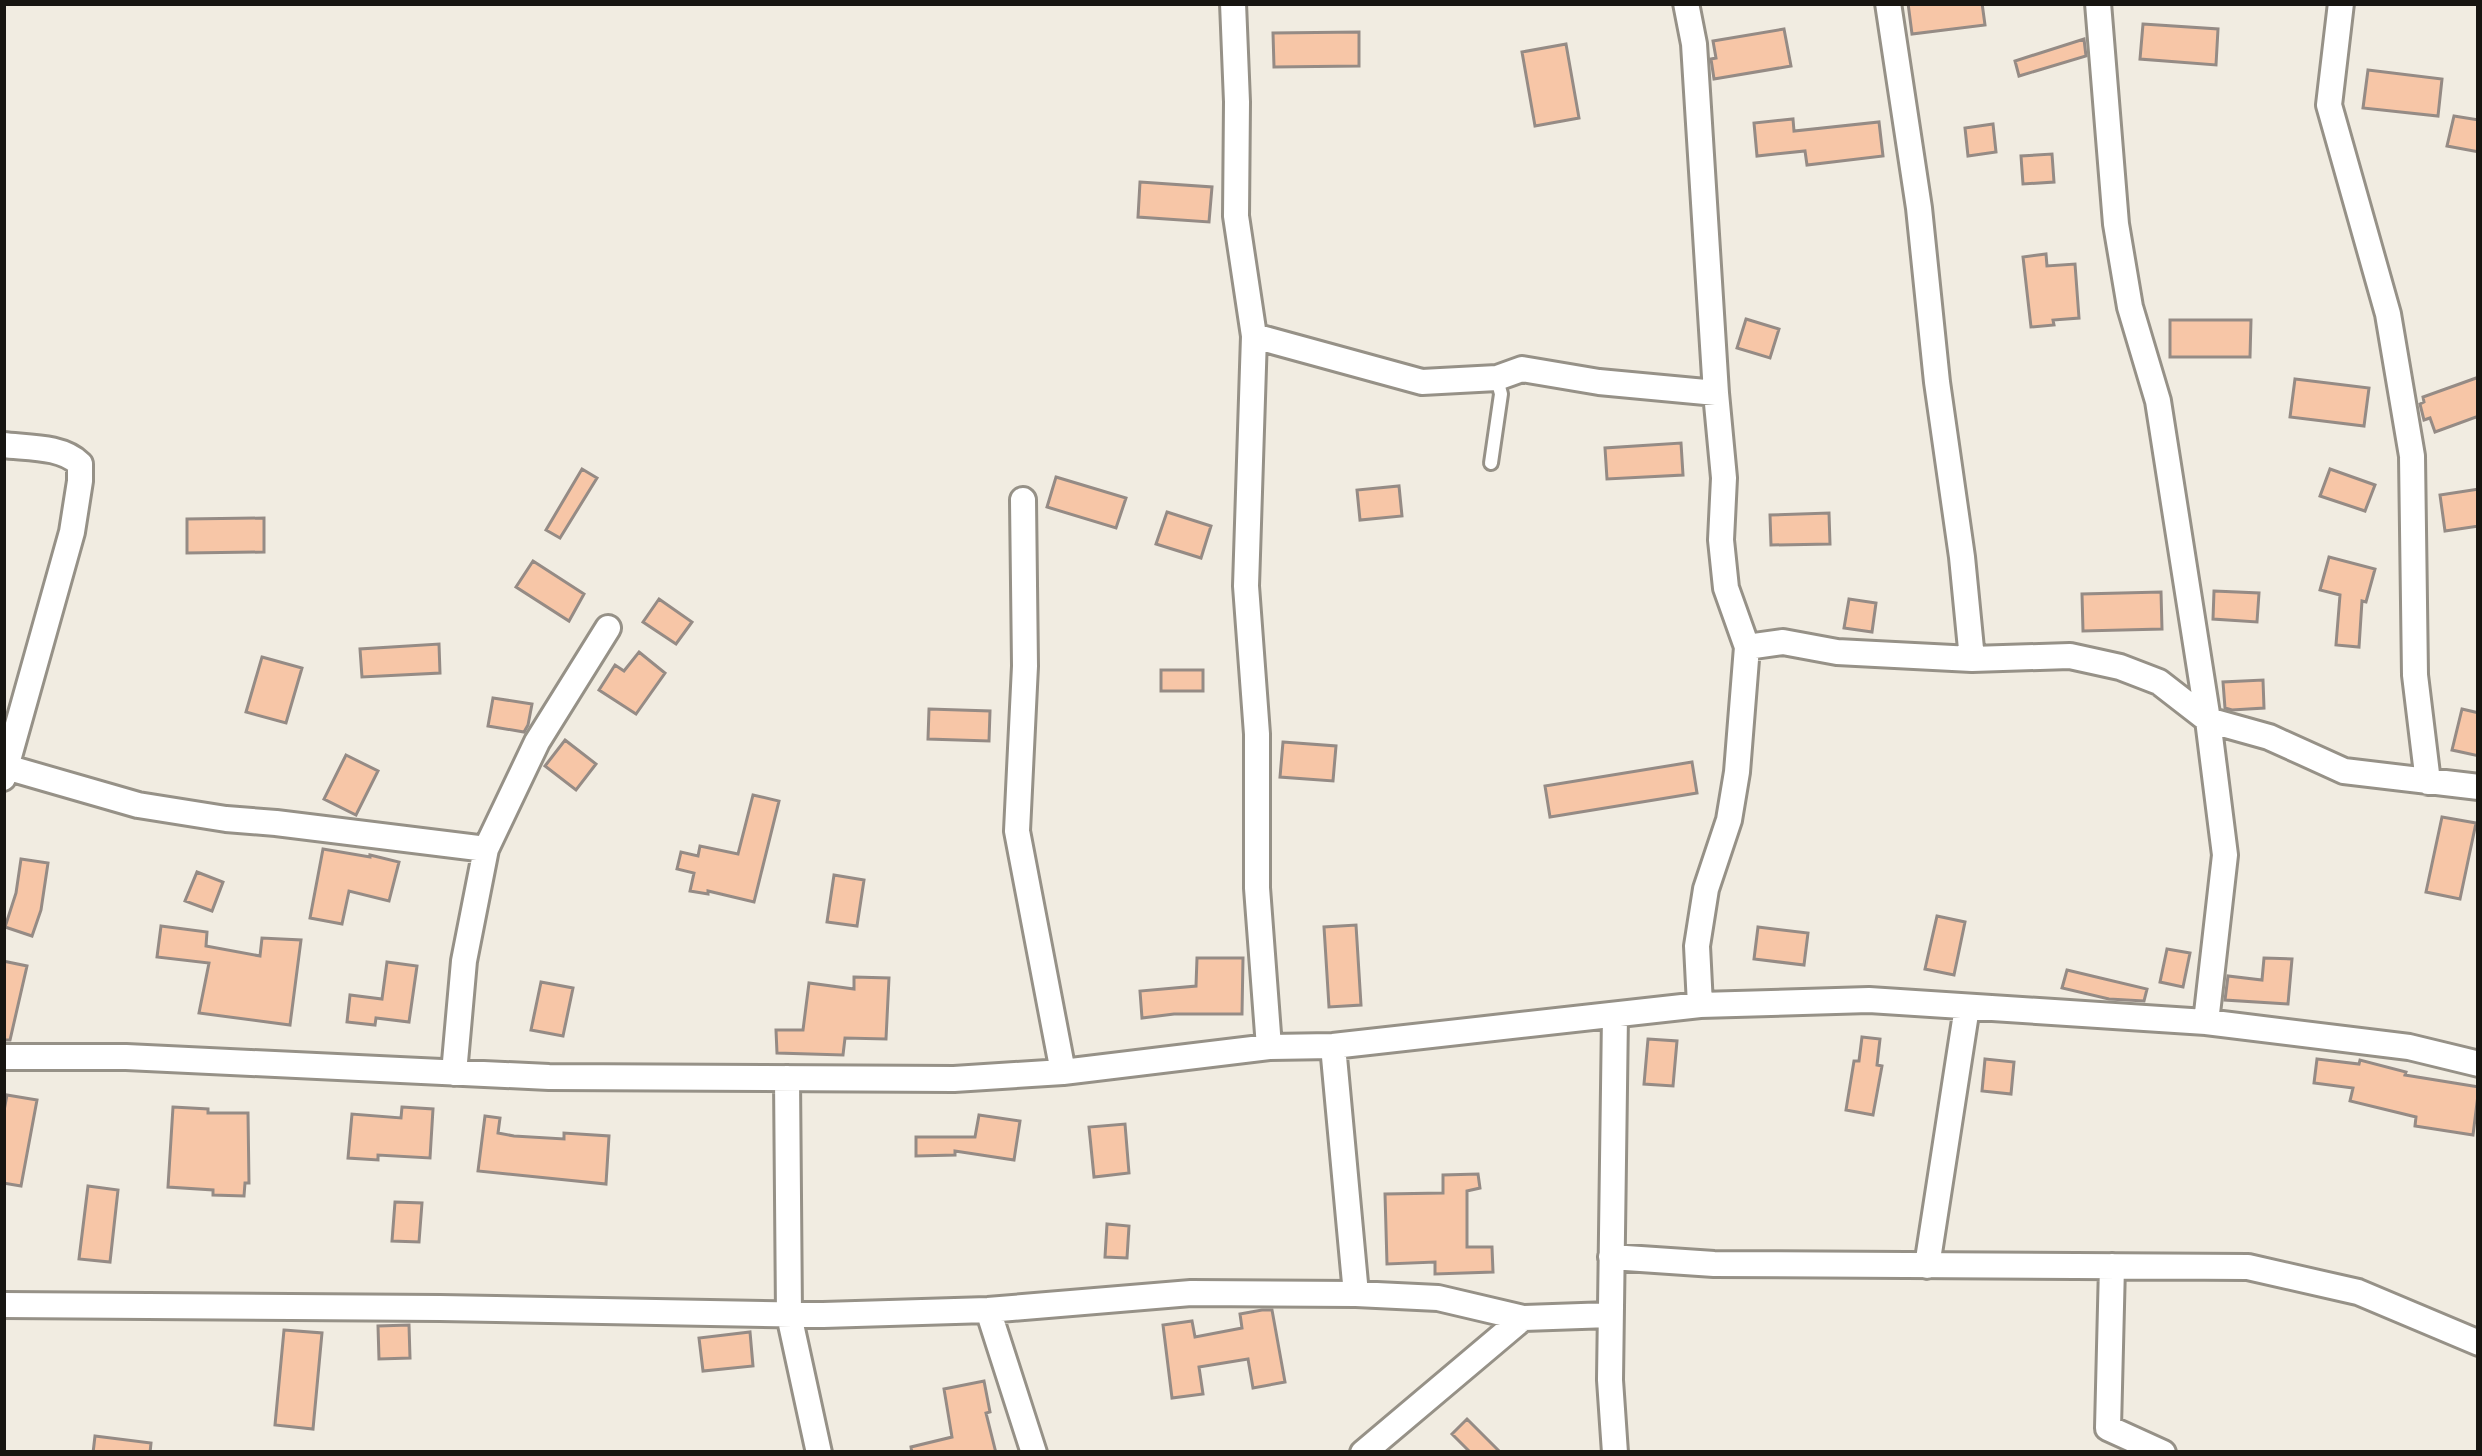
<svg xmlns="http://www.w3.org/2000/svg" width="2482" height="1456" font-family="Raleway,sans-serif">
<style>
.building{fill:#f7c6a7;stroke:#958b85;stroke-width:3}
.lines{fill:none;stroke-linecap:round;stroke-linejoin:round}
.service-casing{stroke:#969187;stroke-width:18}
.minor-casing{stroke:#969187;stroke-width:30}
.service{stroke:#fff;stroke-width:12}
.minor{stroke:#fff;stroke-width:24}
</style>
<rect width="100%" height="100%" fill="#f1ece1"/>
<path class="building" d="M1908,3H1982L1985,25L1912,34Z
M2143,24L2218,29L2216,65L2140,59Z
M1784,29L1791,66L1714,79L1711,59L1716,58L1713,41Z
M1359,32V66L1274,67L1273,33Z
M2084,39L2086,56L2019,76L2015,61Z
M1566,44L1579,118L1535,126L1522,52Z
M2368,70L2442,79L2438,116L2363,108Z
M2454,116L2479,120V152L2447,146Z
M1793,119L1794,131L1879,122L1883,156L1807,165L1805,151L1757,156L1754,123Z
M1993,124L1996,152L1968,156L1965,128Z
M2052,154L2054,182L2023,184L2021,156Z
M1140,182L1212,187L1209,222L1138,217Z
M2046,254L2047,266L2075,264L2079,318L2053,320L2054,325L2031,327L2023,257Z
M1746,319L1779,329L1770,358L1737,348Z
M2170,320H2251L2250,357H2170Z
M2479,377V416L2435,432L2430,418L2424,420L2420,404L2424,402L2423,397Z
M2295,379L2369,388L2364,426L2290,417Z
M1681,443L1683,475L1607,479L1605,448Z
M582,469L597,478L560,538L546,530Z
M2330,469L2375,485L2365,511L2320,496Z
M1056,477L1126,498L1116,528L1047,507Z
M1399,486L1402,516L1360,520L1357,490Z
M2479,489V526L2445,531L2440,495Z
M1167,512L1211,526L1201,558L1156,544Z
M1829,513L1830,544L1771,545L1770,515Z
M264,518V552L187,553V519Z
M2329,557L2375,569L2366,602L2362,601L2359,647L2336,645L2340,595L2320,590Z
M533,561L584,594L569,621L516,587Z
M2214,591L2259,593L2257,622L2213,619Z
M2161,592L2162,629L2083,631L2082,594Z
M659,599L692,622L676,644L643,622Z
M1849,599L1876,603L1872,632L1844,628Z
M439,644L440,673L362,677L360,649Z
M639,652L665,673L636,714L599,690L615,665L624,671Z
M262,657L302,668L286,723L246,712Z
M1161,670H1203V691H1161Z
M2263,680L2264,708L2232,710L2225,708L2223,682Z
M493,698L532,704L528,725L524,732L488,726Z
M929,709L990,711L989,741L928,739Z
M2462,709L2479,713V756L2452,750Z
M565,740L596,764L576,790L545,766Z
M1283,742L1336,746L1333,781L1280,777Z
M346,755L378,771L356,815L324,799Z
M1692,762L1697,793L1550,817L1545,786Z
M753,795L779,801L754,902L708,891V894L690,891L694,873L677,869L681,852L698,856L700,846L738,854Z
M2442,817L2476,823L2460,899L2426,892Z
M323,849L370,857V855L399,862L389,901L349,891L342,924L310,918Z
M21,859L48,863L41,910L32,936L5,927L16,893Z
M197,872L223,882L212,911L185,901Z
M834,875L864,880L857,926L827,922Z
M1937,916L1965,922L1954,975L1925,969Z
M1356,925L1361,1005L1329,1007L1324,927Z
M161,926L207,932L206,946L260,956L262,938L301,940L290,1025L199,1013L209,963L157,957Z
M1758,927L1808,933L1804,965L1754,959Z
M2167,949L2190,953L2183,987L2160,982Z
M1197,958H1243L1242,1014H1174L1142,1018L1140,991L1196,986Z
M2264,958L2292,959L2288,1004L2225,1000L2228,976L2262,980Z
M3,961L27,966L10,1040H3Z
M387,962L417,966L409,1022L376,1018L375,1025L347,1022L350,995L382,999Z
M2067,970L2147,989L2144,1001L2109,999L2062,988Z
M854,977L889,978L886,1039L845,1038L843,1055L777,1053L776,1030H803L809,983L854,989Z
M541,982L573,988L563,1036L531,1030Z
M1862,1037L1880,1039L1877,1065L1882,1066L1873,1115L1846,1110L1854,1061H1859Z
M1648,1039L1677,1041L1673,1086L1644,1084Z
M1985,1059L2014,1062L2011,1094L1982,1091Z
M2317,1059L2359,1064L2360,1060L2406,1072L2405,1075L2479,1087L2473,1135L2415,1126L2416,1117L2350,1101L2353,1088L2314,1083Z
M7,1095L37,1100L21,1186L3,1183V1116Z
M173,1107L208,1109V1113H248L249,1183H245L244,1196L213,1195V1190L168,1187Z
M402,1107L433,1109L430,1158L378,1155V1160L348,1158L352,1114L401,1118Z
M979,1115L1020,1121L1014,1160L955,1151V1155L916,1156V1137H975Z
M485,1116L500,1118L498,1133L514,1136L564,1139V1133L609,1136L606,1184L478,1171Z
M1125,1124L1129,1173L1094,1177L1089,1127Z
M1478,1174L1480,1188L1467,1191V1247H1492L1493,1272L1435,1274V1262L1387,1264L1385,1194L1443,1193V1175Z
M88,1186L118,1190L110,1262L79,1259Z
M395,1202L422,1203L419,1242L392,1241Z
M1107,1224L1129,1226L1127,1258L1105,1257Z
M1262,1310H1272L1285,1382L1253,1388L1248,1359L1199,1367L1203,1394L1172,1398L1163,1325L1192,1321L1195,1337L1242,1328L1240,1314Z
M409,1325L410,1358L379,1359L378,1326Z
M284,1330L322,1333L313,1429L275,1425Z
M750,1332L753,1366L703,1371L699,1338Z
M984,1381L990,1412L986,1413L996,1453H912L911,1447L952,1437L944,1389Z
M1467,1419L1501,1453H1471L1452,1434Z
M95,1436L151,1443L150,1453H93Z"/>
<g class="lines">
<g class="service-casing">
<path id="service" d="M1491,463L1501,394L1497,379"/>
</g>
<g class="minor-casing">
<path id="minor" d="M1233,3L1237,102L1236,216L1254,336L1246,586L1257,734V888L1269,1047
M1686,3L1694,44L1716,393L1724,478L1721,540L1726,588L1747,647L1737,772L1729,820L1706,889L1697,946L1700,1005
M1888,3L1919,208L1937,382L1962,557L1972,659
M2098,3L2116,224L2130,307L2158,401L2208,720L2225,855L2206,1022
M2341,3L2329,105L2388,314L2412,456L2415,675L2428,782
M1254,336L1422,382L1497,378L1522,369L1599,382L1716,393
M3,445C28,448 62,446 80,464V481L72,532L3,778
M1023,500L1025,666L1017,831L1063,1072
M1747,647L1783,642L1837,652L1972,659L2070,656L2120,667L2159,682L2208,720L2269,737L2344,771L2479,787
M6,767L138,805L226,819L276,823L486,849
M1615,1015L1610,1380L1615,1453
M1333,1046L1356,1294
M3,1057H126L549,1077L954,1079L1063,1072L1269,1047L1333,1046L1700,1005L1869,1000L2206,1022L2409,1047L2479,1064
M454,1073L464,961L486,849L537,742L608,628
M787,1078L789,1315L819,1453
M1611,1257L1714,1264L2248,1267L2358,1292L2479,1343
M1927,1266L1967,1007
M2112,1266L2108,1428L2163,1453
M3,1305L440,1308L823,1315L988,1310L1191,1293L1356,1294L1438,1298L1523,1318
M988,1310L1034,1453
M1363,1453L1523,1318L1610,1315"/>
</g>
<use href="#service" class="service"/>
<use href="#minor" class="minor"/>
</g>
<rect width="2482" height="1456" fill="none" stroke="#171511" stroke-width="12"/>
</svg>
